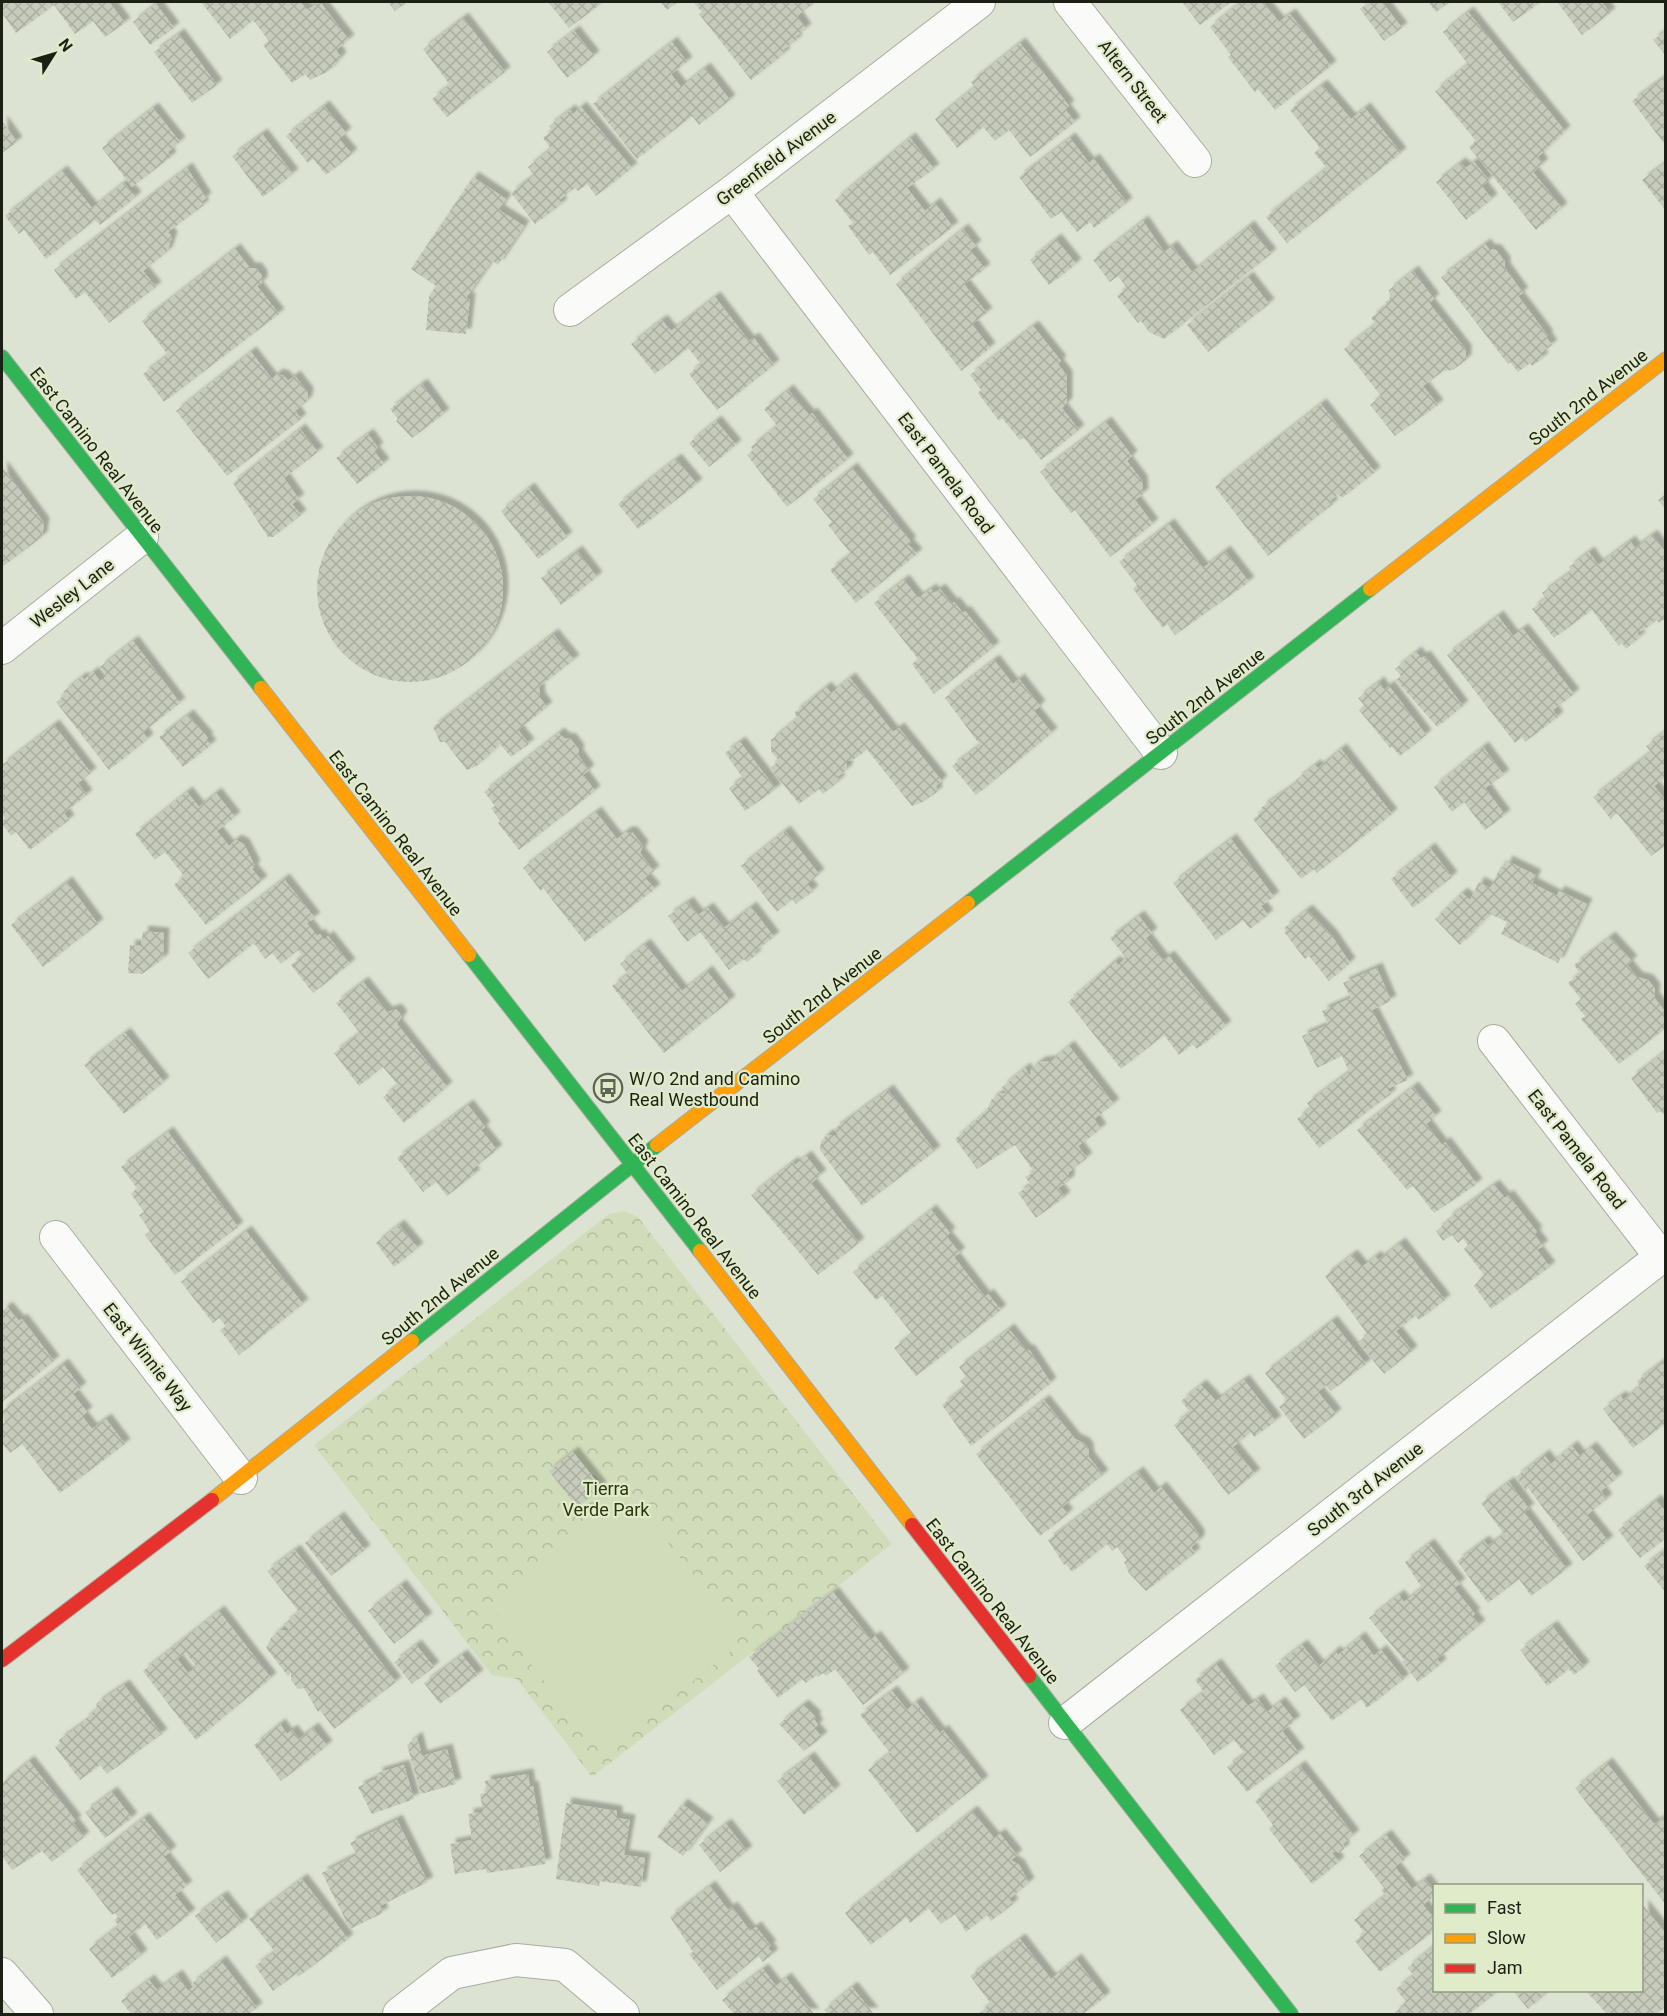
<svg xmlns="http://www.w3.org/2000/svg" width="1667" height="2016" font-family="Roboto,sans-serif">
<style>
.park{fill:url(#park-crowns)}
.garden{fill:#d1dcba}
.building{fill:url(#building-cross-hatch);fill-rule:evenodd;filter:url(#shadow)}
.lines{fill:none;stroke-linecap:round;stroke-linejoin:round}
.street-casing{stroke:#a8ad9f;stroke-width:34}
.fast-casing{stroke:#a8ad9f;stroke-width:16}
.slow-casing{stroke:#a8ad9f;stroke-width:16}
.jam-casing{stroke:#a8ad9f;stroke-width:16}
.street{stroke:#fafbf8;stroke-width:32}
.fast{stroke:#30b455;stroke-width:14}
.slow{stroke:#ff9f0a;stroke-width:14}
.jam{stroke:#e5322d;stroke-width:14}
.labels{text-anchor:middle;dominant-baseline:central;stroke-width:4.5;stroke-linejoin:round;paint-order:stroke}
.street-label{font-size:18px;fill:#1c2014;stroke:#e0ebca}
.poi-label{font-size:18px;fill:#1c2014;stroke:#e0ebca;text-anchor:start}
.park-label{font-size:18px;fill:#2b360b;stroke:#e0ebca}
</style>
<defs>
<pattern id="park-crowns" width="20" height="18" patternUnits="userSpaceOnUse" patternTransform="scale(1.5)"><rect width="20" height="18" fill="#d1dcba"/><path d="M2 6a3 3 0 1 1 6 0M12 15a3 3 0 1 1 6 0" fill="none" stroke="#b3bc9f"/></pattern>
<pattern id="building-cross-hatch" width="8" height="8" patternUnits="userSpaceOnUse" patternTransform="scale(1.5)"><rect width="8" height="8" fill="#c6cbbc"/><path d="M0 0l8 8M0 8l8-8" fill="none" stroke="#aaaea1"/></pattern>
<filter id="shadow"><feDropShadow dx="5.5" dy="-5.5" stdDeviation="1.5" flood-color="#0004"/></filter>
</defs>
<rect width="100%" height="100%" fill="#dde3d2"/>
<path class="park" d="M625,1211L638,1217L892,1544L592,1777L517,1679L492,1675L314,1445L609,1214Z"/>
<path class="garden" d="M618,1504L644,1513L735,1627V1648L610,1747L592,1743L497,1620L500,1597Z"/>
<path class="building" d="M2,2H109L125,23L105,37L93,21L75,34L54,5L16,33L2,13Z
M201,2H300L307,10L320,2L349,40L336,50L341,57L329,71L310,80L305,74L292,83L263,45L269,41L253,20L230,39Z
M388,2H407L395,11Z
M548,2H600L602,3L569,28Z
M660,2H678L667,10Z
M693,2H815L797,16L806,29L795,37L797,40L783,50L785,53L751,80L699,14L702,12Z
M1182,2H1231L1200,25Z
M1241,2H1263L1279,22L1290,14L1331,66L1275,110L1258,89L1255,92L1228,57L1231,55L1210,27Z
M1369,2H1382L1402,28L1384,41L1360,9Z
M1428,2H1450L1436,12Z
M1498,2H1541L1513,22Z
M1557,2H1602L1610,13L1582,35Z
M156,4L174,28L150,45L133,22Z
M1468,12L1565,131L1538,157L1543,164L1533,172L1562,208L1536,230L1469,147L1476,141L1435,91L1468,64L1443,32Z
M463,18L505,72L447,117L432,99L450,85L423,49Z
M574,31L594,56L567,78L547,52Z
M1666,31V56L1653,40Z
M179,34L217,85L192,103L154,52Z
M672,42L687,62L671,74L681,87L705,68L730,100L699,125L692,116L637,159L593,104Z
M1020,43L1069,106L1065,109L1075,122L1030,157L1009,130L995,141L983,127L957,148L935,119L975,87L971,82Z
M1663,78L1666,81V146L1632,101Z
M1322,85L1351,119L1365,108L1401,153L1287,243L1266,217L1327,168L1314,153L1320,148L1290,110Z
M324,106L346,133L339,139L352,154L326,175L313,159L308,163L286,136Z
M581,107L632,168L596,196L587,184L578,191L575,188L559,200L562,204L535,224L511,193L534,175L528,167L551,149L543,138L552,131L549,126L570,110L573,114Z
M153,108L180,142L168,152L171,157L132,187L102,148Z
M2,121L17,142L2,153Z
M262,134L293,174L263,197L232,156Z
M910,138L934,169L907,188L925,211L935,203L953,227L890,275L873,252L869,255L848,226L853,223L835,200Z
M1070,138L1089,163L1094,159L1127,203L1094,228L1090,222L1077,232L1061,212L1051,219L1019,177Z
M1474,162L1489,180L1482,186L1492,199L1466,220L1436,182L1460,163L1466,168Z
M1664,164L1666,165V211L1642,180Z
M187,168L206,198L201,202L204,205L168,232L172,237L167,252L143,271L156,287L109,323L85,292L76,299L54,270Z
M62,171L92,208L124,183L136,197L100,225L95,220L46,259L24,230L19,234L5,216Z
M473,177L506,199L499,210L524,226L498,265L492,260L466,298H470L466,334L426,330L429,296L436,286L411,269Z
M1143,221L1164,252L1172,246L1192,272L1249,226L1271,254L1164,339L1149,332L1141,321L1138,323L1117,296L1127,288L1118,276L1110,282L1093,260Z
M963,229L976,246L970,250L985,269L964,284L987,313L972,324L990,348L961,371L896,284Z
M1056,239L1076,264L1049,285L1030,260Z
M1485,244L1489,249L1496,250L1505,262V268L1523,293L1518,296L1548,336L1546,337L1552,345L1540,354L1543,358L1532,366L1530,363L1518,372L1510,362L1508,364L1441,277Z
M235,249L250,268H256L262,276V283L257,286L279,314L164,402L143,374L168,355L142,321Z
M1413,271L1434,299L1429,303L1466,350V360L1453,370L1443,371L1423,386L1438,405L1395,436L1370,405L1381,396L1344,349L1376,324L1371,318L1387,305L1385,302L1390,299L1389,290Z
M1248,277L1269,304L1208,352L1187,325Z
M715,297L749,341L754,338L774,365L717,410L689,374L701,364L688,348L655,374L631,344L662,320L671,331Z
M1033,326L1061,361L1058,364L1067,376V403L1062,408L1079,430L1041,460L1024,438L1020,440L1002,418L999,421L978,393L981,390L970,375Z
M251,352L272,379L277,374L284,376L288,381L295,376L308,393L307,401L295,411L301,419L227,476L176,411Z
M422,384L444,414L412,438L396,421L398,419L390,409Z
M788,390L809,415L812,413L848,459L787,507L747,455L753,450L751,447L777,426L764,409Z
M1321,404L1375,472L1342,498L1338,494L1330,501L1333,504L1310,522L1307,517L1309,523L1268,556L1215,487Z
M716,421L736,445L709,467L689,443Z
M1106,422L1132,456L1127,461L1142,481L1143,494L1135,500L1153,524L1110,557L1075,510L1071,513L1040,472Z
M300,429L318,452L284,478L299,499L292,504L301,515L273,537H268L233,483Z
M368,434L378,448L374,451L384,464L357,484L336,458Z
M676,459L697,484L638,529L618,504Z
M2,466L44,523L42,537L2,567Z
M852,468L911,542L908,544L917,554L856,603L830,570L851,554L828,525L832,522L813,499Z
M529,488L567,537L538,559L501,511Z
M1666,494V510L1658,500Z
M317 589a93 93 0 1 1 186 0a93 93 0 1 1-186 0Z
M1169,524L1203,568L1225,551L1249,582L1175,635L1167,624L1163,628L1133,589L1137,585L1119,562Z
M1652,535L1666,553V618L1659,623L1655,618L1653,620L1650,626L1637,633L1640,637L1626,649L1622,643L1619,646L1592,610L1554,638L1532,609L1546,598L1542,593L1572,571L1569,567L1589,552L1598,565L1630,541L1635,548Z
M577,551L597,577L561,605L541,578Z
M904,580L918,598L931,589L934,593L940,589L952,604L954,602L963,613L965,611L994,647L934,694L912,664L918,659L874,603Z
M1498,616L1513,636L1523,629L1574,694L1553,710L1558,717L1525,742L1522,737L1515,743L1447,655Z
M553,634L574,660L539,687L540,698L547,707L518,730L529,744L511,757L500,744L477,766L467,770L445,742H440L433,727Z
M133,641L180,703L143,732L148,739L109,770L56,702L66,694L63,692L82,677L84,680L93,672L100,681L107,676L100,667Z
M1416,652L1421,658L1425,656L1463,706L1437,727L1396,680L1401,676L1395,669Z
M994,660L1013,684L1019,679L1040,706L1034,711L1052,733L976,795L952,766L980,745L945,698Z
M850,678L893,732L899,728L942,781L936,786L937,792L923,802L912,806L865,747V751L853,760L847,761V770L837,777L840,780L823,794L819,789L799,804L770,768L779,761L771,751V740L798,718L794,713L826,687L831,693Z
M1379,682L1384,690L1389,686L1426,735L1400,756L1392,747L1390,748L1359,710L1364,705L1358,698Z
M188,715L208,738L206,739L211,745L183,767L159,737Z
M54,725L91,773L78,783L87,795L64,813L69,820L30,850L16,832L11,836L2,824L5,818L2,814V771L4,769L2,765Z
M1666,731V777L1654,786L1666,801V845L1651,856L1617,813L1611,819L1593,797L1651,752L1646,746Z
M559,733L564,738L571,739L579,750L578,755L589,770L583,775L595,791L519,850L498,823L500,821L491,808L495,806L484,792Z
M740,742L776,789L745,811L729,788L743,778L725,753Z
M1483,747L1504,775L1485,788L1505,815L1485,830L1464,802L1452,812L1434,787Z
M1341,749L1392,814L1317,873L1314,869L1301,879L1253,819L1261,813L1262,807L1298,782L1296,780L1315,765L1318,768Z
M187,792L199,807L216,793L235,817L217,831L229,846L236,840L244,844L255,866L252,869L262,881L206,925L174,885L184,876L165,852L155,860L135,834Z
M596,812L617,839L626,832H632L643,846L640,853L654,871L645,878L655,889L585,942L543,888L541,891L523,868Z
M785,831L819,874L807,884L813,891L796,904L792,899L777,912L741,866Z
M1231,839L1274,897L1261,906L1268,915L1250,929L1243,920L1216,940L1173,883Z
M1430,848L1452,877L1413,908L1391,879Z
M1507,861L1536,875L1532,883L1557,896L1559,891L1587,904L1558,963L1501,934L1507,922L1490,914L1460,945L1435,919L1462,893L1470,900L1479,882L1490,888L1501,866L1504,868Z
M284,879L315,918L307,923L317,936L320,934L324,940L328,936L350,964L313,993L291,965L302,956L298,950L281,964L272,953L265,959L254,943L208,979L188,953Z
M67,882L98,924L43,967L11,925Z
M688,902L698,915L708,908L724,928L751,907L774,937L754,952L756,955L747,962L744,959L729,970L700,932L687,942L668,916Z
M1307,910L1332,936L1350,963L1329,981L1309,956L1305,959L1284,932L1286,931L1284,928Z
M1139,916L1152,933L1146,938L1163,960L1169,956L1226,1026L1197,1049L1192,1044L1179,1055L1164,1035L1121,1069L1068,1002L1115,961L1118,965L1126,958L1110,938Z
M143,931L164,933L163,959L142,974L128,973L130,945L141,946Z
M1610,937L1632,961L1627,965L1637,977L1648,980L1655,989L1654,997L1666,1013V1028L1619,1064L1581,1019L1585,1016L1575,1004L1581,999L1568,983L1580,973L1574,965Z
M645,944L682,991L707,971L730,1001L664,1053L612,986L628,974L620,964Z
M1377,968L1391,1001L1372,1010L1408,1080L1387,1089L1391,1094L1319,1148L1297,1119L1311,1108L1307,1103L1349,1072L1342,1056L1317,1068L1302,1036L1328,1025L1322,1011L1351,998L1343,983Z
M363,982L387,1012L396,1009L402,1016L397,1024L447,1087L404,1123L383,1097L398,1085L383,1067L359,1086L334,1053L360,1033L336,1003Z
M125,1033L164,1082L124,1114L84,1065Z
M1069,1046L1114,1104L1094,1119L1101,1129L1078,1146L1087,1158L1069,1172V1181L1058,1188L1065,1197L1036,1218L1018,1193L1031,1185L1025,1177L1034,1172L1015,1145L977,1169L955,1139L987,1111L991,1100L1001,1093L1007,1094L1002,1087L1025,1068L1030,1076L1031,1069L1040,1062L1051,1061Z
M1666,1051V1117L1660,1111L1657,1113L1631,1078Z
M1413,1087L1436,1116L1426,1124L1442,1145L1445,1142L1477,1184L1434,1213L1413,1186L1407,1190L1357,1130Z
M888,1090L935,1151L862,1206L820,1150L821,1141L827,1135H838L834,1129Z
M468,1105L485,1127L481,1130L497,1150L471,1170L475,1174L447,1196L436,1182L423,1192L397,1158Z
M168,1132L238,1227L175,1275L145,1235L150,1231L139,1215L144,1212L131,1194L137,1188L121,1167Z
M806,1156L821,1175L811,1183L859,1243L818,1275L751,1195L793,1162L795,1165Z
M1494,1185L1505,1198L1508,1195L1537,1232L1534,1234L1543,1246L1537,1250L1550,1267L1491,1309L1474,1286L1484,1275L1464,1249L1468,1245L1463,1239L1458,1243L1452,1235L1443,1241L1436,1231L1449,1221L1447,1219Z
M931,1210L950,1233L946,1236L960,1253L954,1257L985,1297L988,1294L1001,1310L916,1376L894,1348L912,1334L882,1296L876,1300L853,1272Z
M399,1225L418,1248L394,1267L376,1243Z
M246,1231L303,1304L239,1355L220,1330L226,1326L219,1318L213,1323L181,1282Z
M1400,1243L1445,1300L1419,1320L1415,1316L1396,1331L1412,1351L1384,1374L1358,1342L1368,1335L1325,1276L1352,1255L1362,1267L1376,1256L1378,1260Z
M7,1307L19,1321L22,1319L54,1361L2,1402V1311Z
M1332,1321L1366,1364L1331,1391L1326,1385L1318,1392L1336,1414L1304,1439L1279,1407L1287,1401L1265,1373Z
M1009,1329L1025,1349L1030,1351L1051,1383L971,1446L942,1405L965,1387L960,1381L966,1376L959,1367Z
M1666,1359V1423L1633,1448L1603,1409L1621,1396L1623,1400L1640,1386L1637,1381Z
M63,1364L81,1388L73,1394L87,1412L82,1416L92,1429L106,1419L125,1444L60,1493L22,1444L10,1453L2,1443V1425L5,1422L2,1411Z
M1244,1380L1276,1421L1254,1437L1251,1432L1233,1447L1255,1474L1228,1495L1174,1425L1190,1412L1181,1401L1201,1385L1216,1401Z
M1044,1400L1075,1439L1084,1443L1088,1448L1089,1457L1103,1475L1062,1507L1068,1514L1040,1536L976,1454Z
M1572,1446L1580,1456L1591,1447L1617,1478L1601,1491L1607,1499L1587,1515L1608,1541L1583,1561L1528,1488L1526,1490L1516,1477L1544,1455L1551,1464Z
M573,1452L601,1487L577,1507L549,1471Z
M1138,1472L1154,1493L1161,1487L1192,1525L1199,1535V1541L1191,1547L1195,1553L1146,1591L1129,1573L1124,1562L1127,1560L1117,1547L1112,1551L1107,1544L1072,1572L1066,1564L1064,1565L1048,1540Z
M1509,1482L1529,1509L1524,1512L1567,1569L1531,1596L1519,1579L1488,1603L1457,1561L1484,1541L1488,1546L1504,1534L1481,1503Z
M1656,1500L1666,1512V1538L1640,1558L1618,1530Z
M339,1517L365,1550L331,1576L305,1543Z
M1429,1544L1460,1584L1454,1588L1475,1614L1472,1616L1480,1625L1437,1659L1441,1664L1418,1682L1402,1662L1404,1660L1369,1618L1399,1595L1404,1602L1422,1588L1405,1562Z
M1666,1549V1593L1644,1566Z
M295,1550L396,1682L334,1729L320,1710L318,1712L304,1688L298,1689L291,1680V1673L288,1676L266,1648L271,1638L280,1630H289L284,1624L299,1612L267,1571Z
M401,1585L427,1618L394,1644L368,1611Z
M833,1592L871,1640L875,1636L904,1673L863,1705L835,1669L826,1676L823,1673L818,1677L817,1675L806,1683L802,1679L778,1698L757,1671L759,1669L749,1657Z
M219,1611L271,1678L196,1740L143,1671ZM185,1653L197,1667L188,1673L177,1659Z
M1552,1626L1584,1667L1574,1675L1569,1669L1547,1686L1520,1650Z
M1360,1637L1374,1656L1381,1650L1404,1679L1367,1708L1361,1699L1332,1721L1304,1685L1295,1692L1275,1666L1302,1645L1319,1666L1335,1651L1338,1655Z
M416,1645L434,1667L412,1684L394,1662Z
M462,1655L478,1675L440,1704L424,1683Z
M1216,1664L1248,1706L1258,1699L1267,1712L1280,1702L1295,1721L1282,1731L1299,1753L1247,1792L1227,1767L1245,1754L1234,1740L1214,1755L1180,1710L1204,1692L1195,1680Z
M124,1685L162,1734L107,1774L100,1765L80,1780L55,1747L60,1743L59,1740L85,1722L84,1720L95,1711L97,1703Z
M892,1691L907,1710L916,1702L940,1733L943,1730L983,1781L917,1833L868,1770L890,1753L860,1715Z
M803,1705L816,1717L814,1719L818,1725L814,1728L822,1737L804,1751L779,1724Z
M280,1724L287,1734L292,1730L299,1739L313,1728L327,1746L281,1781L254,1745Z
M417,1737L422,1756L447,1749L456,1784L421,1794L407,1745Z
M809,1757L835,1790L804,1815L777,1781Z
M29,1761L76,1821L73,1823L84,1837L52,1862L42,1851L12,1870L2,1856V1783Z
M1607,1763L1654,1824L1666,1816V1905L1575,1788Z
M404,1765L414,1799L372,1814L358,1787L378,1778L377,1773Z
M1300,1766L1354,1835L1343,1844L1344,1849L1339,1853L1335,1851L1332,1853L1339,1862L1312,1884L1269,1829L1273,1825L1255,1801Z
M528,1774L530,1787L533,1786L546,1864L487,1873L486,1869L455,1874L450,1844L472,1840L468,1814L483,1812L480,1794L487,1793L485,1781Z
M112,1792L132,1818L105,1838L85,1812Z
M566,1803L617,1811V1818L630,1820L624,1855L645,1858L641,1887L600,1881L599,1886L556,1879Z
M682,1804L708,1823L683,1856L657,1837Z
M972,1811L994,1838L1000,1834L1017,1855L1011,1860L1019,1865L1029,1883L1009,1899L1013,1904L991,1921L987,1915L966,1932L955,1914L941,1924L928,1908L910,1923L906,1917L871,1945L845,1913Z
M144,1818L171,1851L164,1857L187,1886L175,1895L190,1914L157,1940L145,1924L129,1937L142,1955L112,1978L89,1949L119,1926L114,1920L118,1917L115,1913L112,1915L77,1870Z
M397,1820L428,1882L380,1906L383,1913L350,1929L322,1873L357,1855L350,1843Z
M726,1824L747,1851L720,1872L699,1845Z
M1386,1835L1405,1859L1395,1867L1412,1889L1425,1879L1434,1891V1896L1423,1905L1431,1915L1434,1914V1931L1380,1972L1355,1941L1365,1933L1354,1920L1386,1895L1381,1890L1384,1888L1359,1856Z
M302,1879L348,1939L298,1977L296,1974L273,1991L255,1966L275,1952L249,1919Z
M710,1886L728,1910L732,1907L750,1931L756,1927L771,1946L768,1948L773,1954L763,1962L758,1956L717,1990L689,1954L693,1952L670,1917Z
M222,1896L243,1922L216,1943L195,1916Z
M1643,1905L1666,1934V2005L1657,2014H1607L1585,1990H1642Z
M1020,1939L1051,1979L1076,1959L1105,1997L1083,2014H978L991,2004L970,1976Z
M1434,1946V1990H1500L1469,2014H1394L1406,2002L1396,1989L1414,1975L1407,1968Z
M221,1961L257,2008L249,2014H131L121,2001L149,1980L157,1990L177,1975L188,1991L193,1987L191,1984Z
M763,1969L776,1986L786,1978L814,2014H734L722,2000Z
M852,1987L873,2013L828,2014L824,2010Z
M1515,1990H1550L1528,2009L1514,1992Z"/>
<g class="lines">
<g class="street-casing">
<path id="street" d="M1070,2L1195,161
M732,192L1161,753
M570,310L732,192L979,2
M2,648L142,537
M1494,1041L1661,1257
M56,1237L241,1478
M1065,1723L1666,1253
M2,1974L37,2014
M399,2014L452,1973L516,1960L565,1965L623,2014"/>
</g>
<g class="fast-casing">
<path id="fast" d="M2,357L261,688
M968,903L1370,589
M469,955L700,1251
M412,1341L657,1145
M1029,1676L1291,2014"/>
</g>
<g class="slow-casing">
<path id="slow" d="M1370,589L1666,359
M261,688L469,955
M657,1145L968,903
M700,1251L912,1525
M212,1500L412,1341"/>
</g>
<g class="jam-casing">
<path id="jam" d="M912,1525L1029,1676
M2,1660L212,1500"/>
</g>
<use href="#street" class="street"/>
<use href="#fast" class="fast"/>
<use href="#slow" class="slow"/>
<use href="#jam" class="jam"/>
</g>
<defs>
<g id="bus-ring" transform="scale(1.5)"><circle r="9.5" fill="#e0ebca" stroke="#606456" stroke-width="1.5"/><path d="M-5-6H5V4H4V6H2V4H-2V6H-4V4H-5ZM-3.5-4V0h7V-4ZM-3.5 1.2v1.5H-2V1.2ZM2 1.2v1.5H3.5V1.2Z" fill="#606456"/></g>
</defs>
<g fill-rule="evenodd">
<use href="#bus-ring" x="608" y="1088"/>
</g>
<g class="labels">
<g class="street-label">
<text transform="translate(1133 81) rotate(52)">Altern Street</text>
<text transform="translate(776 158) rotate(-37)">Greenfield Avenue</text>
<text transform="translate(1588 397) rotate(-38)">South 2nd Avenue</text>
<text transform="translate(97 450) rotate(52)">East Camino Real Avenue</text>
<text transform="translate(946 473) rotate(53)">East Pamela Road</text>
<text transform="translate(72 593) rotate(-38)">Wesley Lane</text>
<text transform="translate(1205 696) rotate(-38)">South 2nd Avenue</text>
<text transform="translate(396 833) rotate(52)">East Camino Real Avenue</text>
<text transform="translate(822 995) rotate(-38)">South 2nd Avenue</text>
<text transform="translate(1577 1149) rotate(52)">East Pamela Road</text>
<text transform="translate(695 1216) rotate(52)">East Camino Real Avenue</text>
<text transform="translate(440 1296) rotate(-39)">South 2nd Avenue</text>
<text transform="translate(148 1357) rotate(52)">East Winnie Way</text>
<text transform="translate(1365 1489) rotate(-38)">South 3rd Avenue</text>
<text transform="translate(993 1601) rotate(52)">East Camino Real Avenue</text>
</g>
<g class="poi-label">
<text x="629" y="1078">W/O 2nd and Camino<tspan x="629" dy="21">Real Westbound</tspan></text>
</g>
<g class="park-label">
<text x="606" y="1488">Tierra<tspan x="606" dy="21">Verde Park</tspan></text>
</g>
</g>
<rect width="1667" height="2016" fill="none" stroke="#1c2014" stroke-width="6"/>
<rect x="1433" y="1884" width="210" height="108" fill="#e0ebca" stroke="#929a81" stroke-width="1.5"/>
<rect x="1445" y="1904" width="30" height="9" fill="#30b455" stroke="#929a81" stroke-width="1.5"/>
<text x="1487" y="1914" font-size="18" fill="#1c2014">Fast</text>
<rect x="1445" y="1934" width="30" height="9" fill="#ff9f0a" stroke="#929a81" stroke-width="1.5"/>
<text x="1487" y="1944" font-size="18" fill="#1c2014">Slow</text>
<rect x="1445" y="1964" width="30" height="9" fill="#e5322d" stroke="#929a81" stroke-width="1.5"/>
<text x="1487" y="1974" font-size="18" fill="#1c2014">Jam</text>
<g transform="translate(54 54) rotate(53)" stroke="#e0ebca" stroke-width="4.5" paint-order="stroke">
<path d="M0-4.5L10 22L0 15L-10 22Z" fill="#1c2014"/>
<text y="-9" font-size="16" font-weight="bold" text-anchor="middle" fill="#1c2014">N</text>
</g>
</svg>
